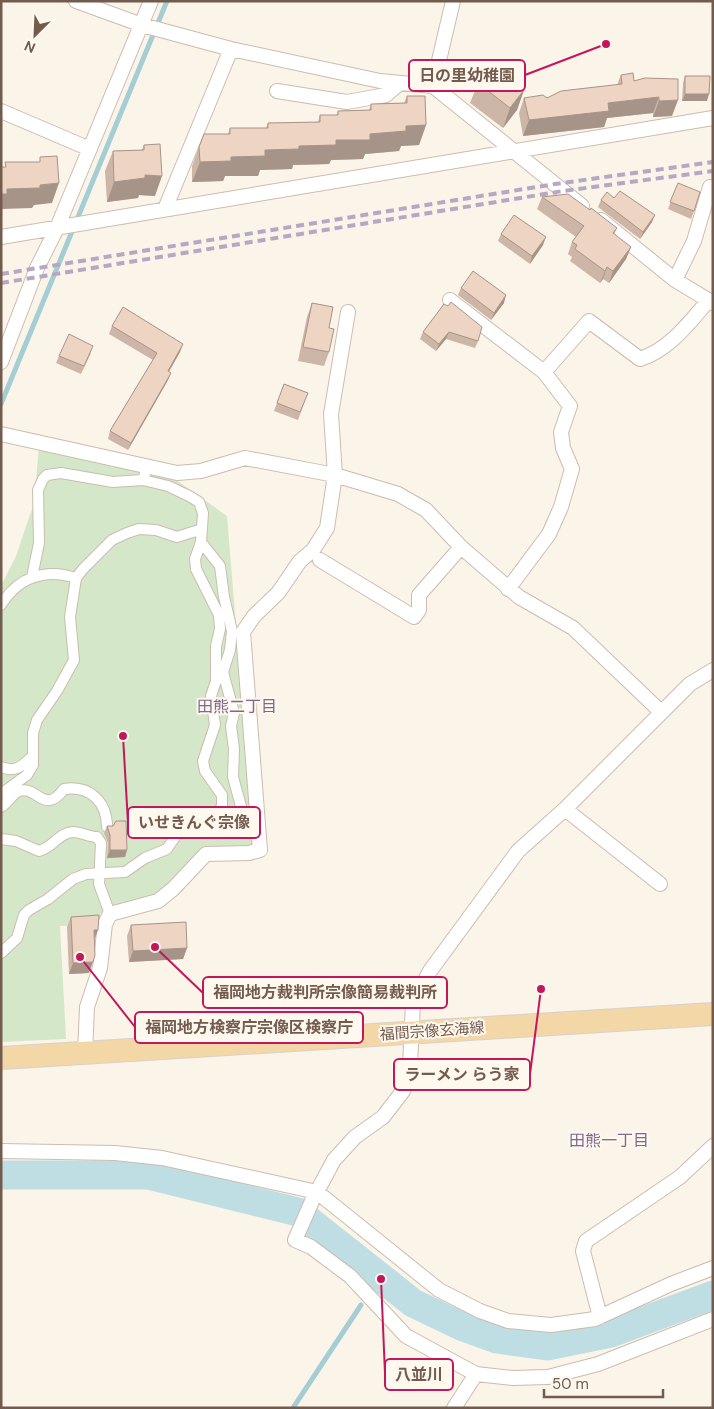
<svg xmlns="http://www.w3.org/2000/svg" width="714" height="1409" font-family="'DM Sans','Noto Sans JP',sans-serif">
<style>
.green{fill:#d4e7c8}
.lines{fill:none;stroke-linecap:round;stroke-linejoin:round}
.stream{stroke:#a5cdd4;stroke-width:5}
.river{stroke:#bedee3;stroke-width:29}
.pedestrian-casing{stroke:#ccbcaf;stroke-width:12}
.minor-casing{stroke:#ccbcaf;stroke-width:16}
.primary-casing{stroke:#d8d1cd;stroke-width:24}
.pedestrian{stroke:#fff;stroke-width:10}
.minor{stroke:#fff;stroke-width:14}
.primary{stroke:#f3d7a7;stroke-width:22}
.rail{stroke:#b7a7c4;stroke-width:4;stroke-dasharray:8 5;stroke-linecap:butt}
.wall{fill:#cdb6a7}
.shaded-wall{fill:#a79488}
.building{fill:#eed4c2;stroke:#a79488}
.labels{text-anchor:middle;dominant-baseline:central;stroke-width:4;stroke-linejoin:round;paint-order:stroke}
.street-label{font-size:15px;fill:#735b4e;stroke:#fef8ef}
.neighbourhood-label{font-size:16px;fill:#81668f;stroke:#fef8ef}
.leader{fill:none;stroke:#c2185b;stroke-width:2}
.callout-dot{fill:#c2185b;stroke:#fef8ef;stroke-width:2}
.callout{fill:#fef8ef;stroke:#c2185b;stroke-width:2}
.callout-label{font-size:16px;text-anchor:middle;font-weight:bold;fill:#735b4e}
</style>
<rect width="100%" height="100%" fill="#fbf4e8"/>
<path class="green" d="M39,447L175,479L227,516L254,845L241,850L207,849L166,889L150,898L100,914L101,925L60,926L66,1039L1,1042V581L3,582L16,556L34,503Z"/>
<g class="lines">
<path class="stream" d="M1,404L167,1
M293,1408L361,1305"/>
<path class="river" d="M1,1175H148L298,1212L413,1303L461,1326L497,1339L547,1346L611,1333L713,1295"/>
<g class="pedestrian-casing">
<path id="pedestrian" d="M201,542L220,566L224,597L232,631L230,650L223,672L234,713L231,726L234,749L233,777L242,810L239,817L232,823L213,822
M32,577L39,543L38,490L43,479L47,475L61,473L113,482L143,480
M1,605C18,577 45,568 76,578
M1,767C16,773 22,766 33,756
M1,794L27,775L33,765V733L37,720L57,691L74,660L70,617L76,578L83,569L112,540L127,533L139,529L156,530L177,537L202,529
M1,807C8,803 12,794 19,791C37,785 44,816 64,789C90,785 107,802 107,827
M1,839L16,841L39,851C53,848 58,833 73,832C81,832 89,837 97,837L101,843L99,884L110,914
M1,953L17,938L24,915L29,910L48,899L73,879L86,874L125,872L145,858L167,849L177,834L213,822L222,806V795L205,771L203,761L215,725L211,696L216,681V646L220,629L219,615L196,569L195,559L201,542L203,513L199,502L189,496L168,486L143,480L147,467"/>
</g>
<g class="minor-casing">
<path id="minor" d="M76,1L142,25L231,49L380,81L433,86L582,206
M433,86L453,1
M277,91L347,102L386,95L400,83
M1,111L90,149
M165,209L231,49
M601,220L675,280L713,303
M1,237L713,118
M675,280L694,241L710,187
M450,300L544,372L570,406L561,432L563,448L572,469L561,507L549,534L508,589
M1,362L37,268L57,228L151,1
M544,372L589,321L640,359C669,350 689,323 708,301
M1,434L177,473L201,471L245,458L335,475L398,494L426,510L461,547L519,597L573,628L660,711
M320,560L414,617L419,610V595L461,547
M713,670L690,684L565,809L518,851L430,971L413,1003L410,1066L403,1091L383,1117L355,1137L334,1160L313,1199L295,1240L311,1247L350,1276L406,1336L476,1374L513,1378L548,1377L598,1364L713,1319
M565,809L660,884
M85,1053L87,1007L100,968L105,924L110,914L158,901L173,889L206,854L249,853L260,850L243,632L254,616L278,593L300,561L313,550L327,528L335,475L331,414L348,312
M1,1151L115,1153L162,1158L317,1192L439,1290L480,1311L508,1321L551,1325L595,1319L671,1284L713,1268
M600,1317L583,1251L586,1241L680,1177L713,1146
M454,1408L476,1374"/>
</g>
<g class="primary-casing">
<path id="primary" d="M1,1058L713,1014"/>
</g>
<use href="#pedestrian" class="pedestrian"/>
<use href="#minor" class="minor"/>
<use href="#primary" class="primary"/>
<path class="rail" d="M1,274L555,184L713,162
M1,283L563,191L713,171"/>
</g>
<path class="wall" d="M621,75L634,81L645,78L672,116L653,117V113L607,118L604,127L523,136L519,113L524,98H547L617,85Z
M685,76L707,101H682L683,83Z
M478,83L524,90L517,110L503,128L470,103Z
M407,96L426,125L419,145L401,146L399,151L365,154L363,159L331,160L329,164L293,165L292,169L260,170L258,176H225L223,181L192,182V166L199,147L228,134L230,128H266L268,123L318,122L320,115H337L338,111L369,110L371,104L404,103Z
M144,145L155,196L139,195L138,198L107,202L105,171L113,151L142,150Z
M678,183L694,211L691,219L668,209Z
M542,197L617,228L614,235L631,247L626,259L609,283L603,279L600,283L570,261L572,257L568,254L572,242L576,237L537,209Z
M614,198L652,222L640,239L598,207L601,200Z
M501,234L543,245L530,264L498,241Z
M461,288L504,303L491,320L458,295Z
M312,303L329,328V352L324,366L298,361L307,317Z
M444,304L478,341L475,348L446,339L436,351L420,339L423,332Z
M112,326L180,352L169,372L168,380L128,450L108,439L110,431L153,360L109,334Z
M91,353L81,374L56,363L59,356Z
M284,384L308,393L298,420L274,411Z
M107,826H113L127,850L125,857L107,858L108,843L104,833Z
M71,917L95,940L89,973L69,974L67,927Z
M131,925L187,948L183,959L129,962L127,936Z"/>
<path class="shaded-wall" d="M524,90L517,110L503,128L510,108Z
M685,94H709L707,101H682Z
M659,97L653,113L607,118L604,127L523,136L529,120L608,103Z
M678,100L672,116L653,117L659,101Z
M426,125L419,145L401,146L399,151L365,154L363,159L331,160L329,164L293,165L292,169L260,170L258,176H225L223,181L192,182L200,162L265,150L336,140L370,134L406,126Z
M145,175L162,176L155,196L139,195L138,198L107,202L114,182Z
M59,183L52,203L34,205L32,208L2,209L1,211V194L7,189Z
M655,215L652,222L640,239L643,232Z
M546,237L543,245L530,264L532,256Z
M631,247L626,259L609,283L613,271Z
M607,267L603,279L600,283L605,271Z
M506,295L504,303L491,320L494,313Z
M449,332L446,339L436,351L439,344Z
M183,344L180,352L165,378L168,371Z
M171,373L168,380L128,450L131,443Z
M110,850H127L125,857L107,858Z
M94,930H98L94,941Z
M187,948L183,959L129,962L133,951Z
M93,962L89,973L69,974L73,963Z"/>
<path class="building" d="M488,68L496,74L498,71L524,90L510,108L478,83Z
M633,73L634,81L645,78L678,79V100L659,101V97L608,103L609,111L529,120L524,98L543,95L547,98L561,91L622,84L621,75Z
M685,76H710L709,94H685Z
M407,96H425L426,125L406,126V131L370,134V140H336V145L299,146V149L265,150V156L231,157V161L200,162L199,147L204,134H230V128H268V123L320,122V115H338V111L371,110V104L407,103Z
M160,144L162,176L145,175V178L114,182L113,151L144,150V145Z
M57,156L59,183L40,185V188L7,189V194H1V167H6L5,162H40V157Z
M678,183L700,192L694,211L670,202Z
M620,191L655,215L643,232L601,200L607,192L614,198Z
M568,194L590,210L591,208L617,228L613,233L631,247L613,271L607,267L605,271L575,249L577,245L572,242L584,226L542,197Z
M514,215L546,237L532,256L501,234Z
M473,271L506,295L494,313L461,288Z
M451,302L482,327L478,341L449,332L439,344L423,332L444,304L448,306Z
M312,303L333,307L329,328L334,329L329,352L303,347Z
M123,307L183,344L168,371L171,373L131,443L110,431L157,353L112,326Z
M69,334L93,346L84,366L59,356Z
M284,384L308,393L300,412L277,403Z
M116,821H126L127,850H110V835L107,826H113Z
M99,915L98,930H94L95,955L93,962L73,963L71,917Z
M186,922L187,948L133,951L131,925Z"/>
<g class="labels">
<g class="street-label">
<text transform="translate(432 1031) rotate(-4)">福間宗像玄海線</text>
</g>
<g class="neighbourhood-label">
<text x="237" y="706">田熊二丁目</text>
<text x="609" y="1140">田熊一丁目</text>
</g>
</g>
<path class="leader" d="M606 44L525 75M123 736L128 823M155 947L203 993M80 957L135 1027M541 989L530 1074M381 1279L385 1374"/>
<g class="callout-dot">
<circle cx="606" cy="44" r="5"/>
<circle cx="123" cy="736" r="5"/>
<circle cx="155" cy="947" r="5"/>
<circle cx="80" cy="957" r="5"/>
<circle cx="541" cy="989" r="5"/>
<circle cx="381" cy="1279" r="5"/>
</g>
<g class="callout">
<rect x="409" y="60" width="116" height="31" rx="5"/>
<rect x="128" y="807" width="132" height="31" rx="5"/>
<rect x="203" y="977" width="244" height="31" rx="5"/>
<rect x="135" y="1012" width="228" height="31" rx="5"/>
<rect x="394" y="1059" width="136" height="31" rx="5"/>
<rect x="385" y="1359" width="68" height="31" rx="5"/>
</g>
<g class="callout-label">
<text x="467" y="81">日の里幼稚園</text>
<text x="194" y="828">いせきんぐ宗像</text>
<text x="325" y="998">福岡地方裁判所宗像簡易裁判所</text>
<text x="249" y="1033">福岡地方検察庁宗像区検察庁</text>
<text x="462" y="1080">ラーメン らう家</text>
<text x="419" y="1380">八並川</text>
</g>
<rect width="714" height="1409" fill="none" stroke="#735b4e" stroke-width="5"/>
<g transform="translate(35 35) rotate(204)" stroke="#fef8ef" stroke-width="4" paint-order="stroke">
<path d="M0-4L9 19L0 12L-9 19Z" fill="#735b4e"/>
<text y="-8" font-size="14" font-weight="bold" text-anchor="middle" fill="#735b4e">N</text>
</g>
<path d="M544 1389v8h119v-8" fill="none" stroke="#735b4e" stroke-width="2.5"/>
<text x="552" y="1389" font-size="15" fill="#735b4e" stroke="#fef8ef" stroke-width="4" paint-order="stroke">50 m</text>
</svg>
